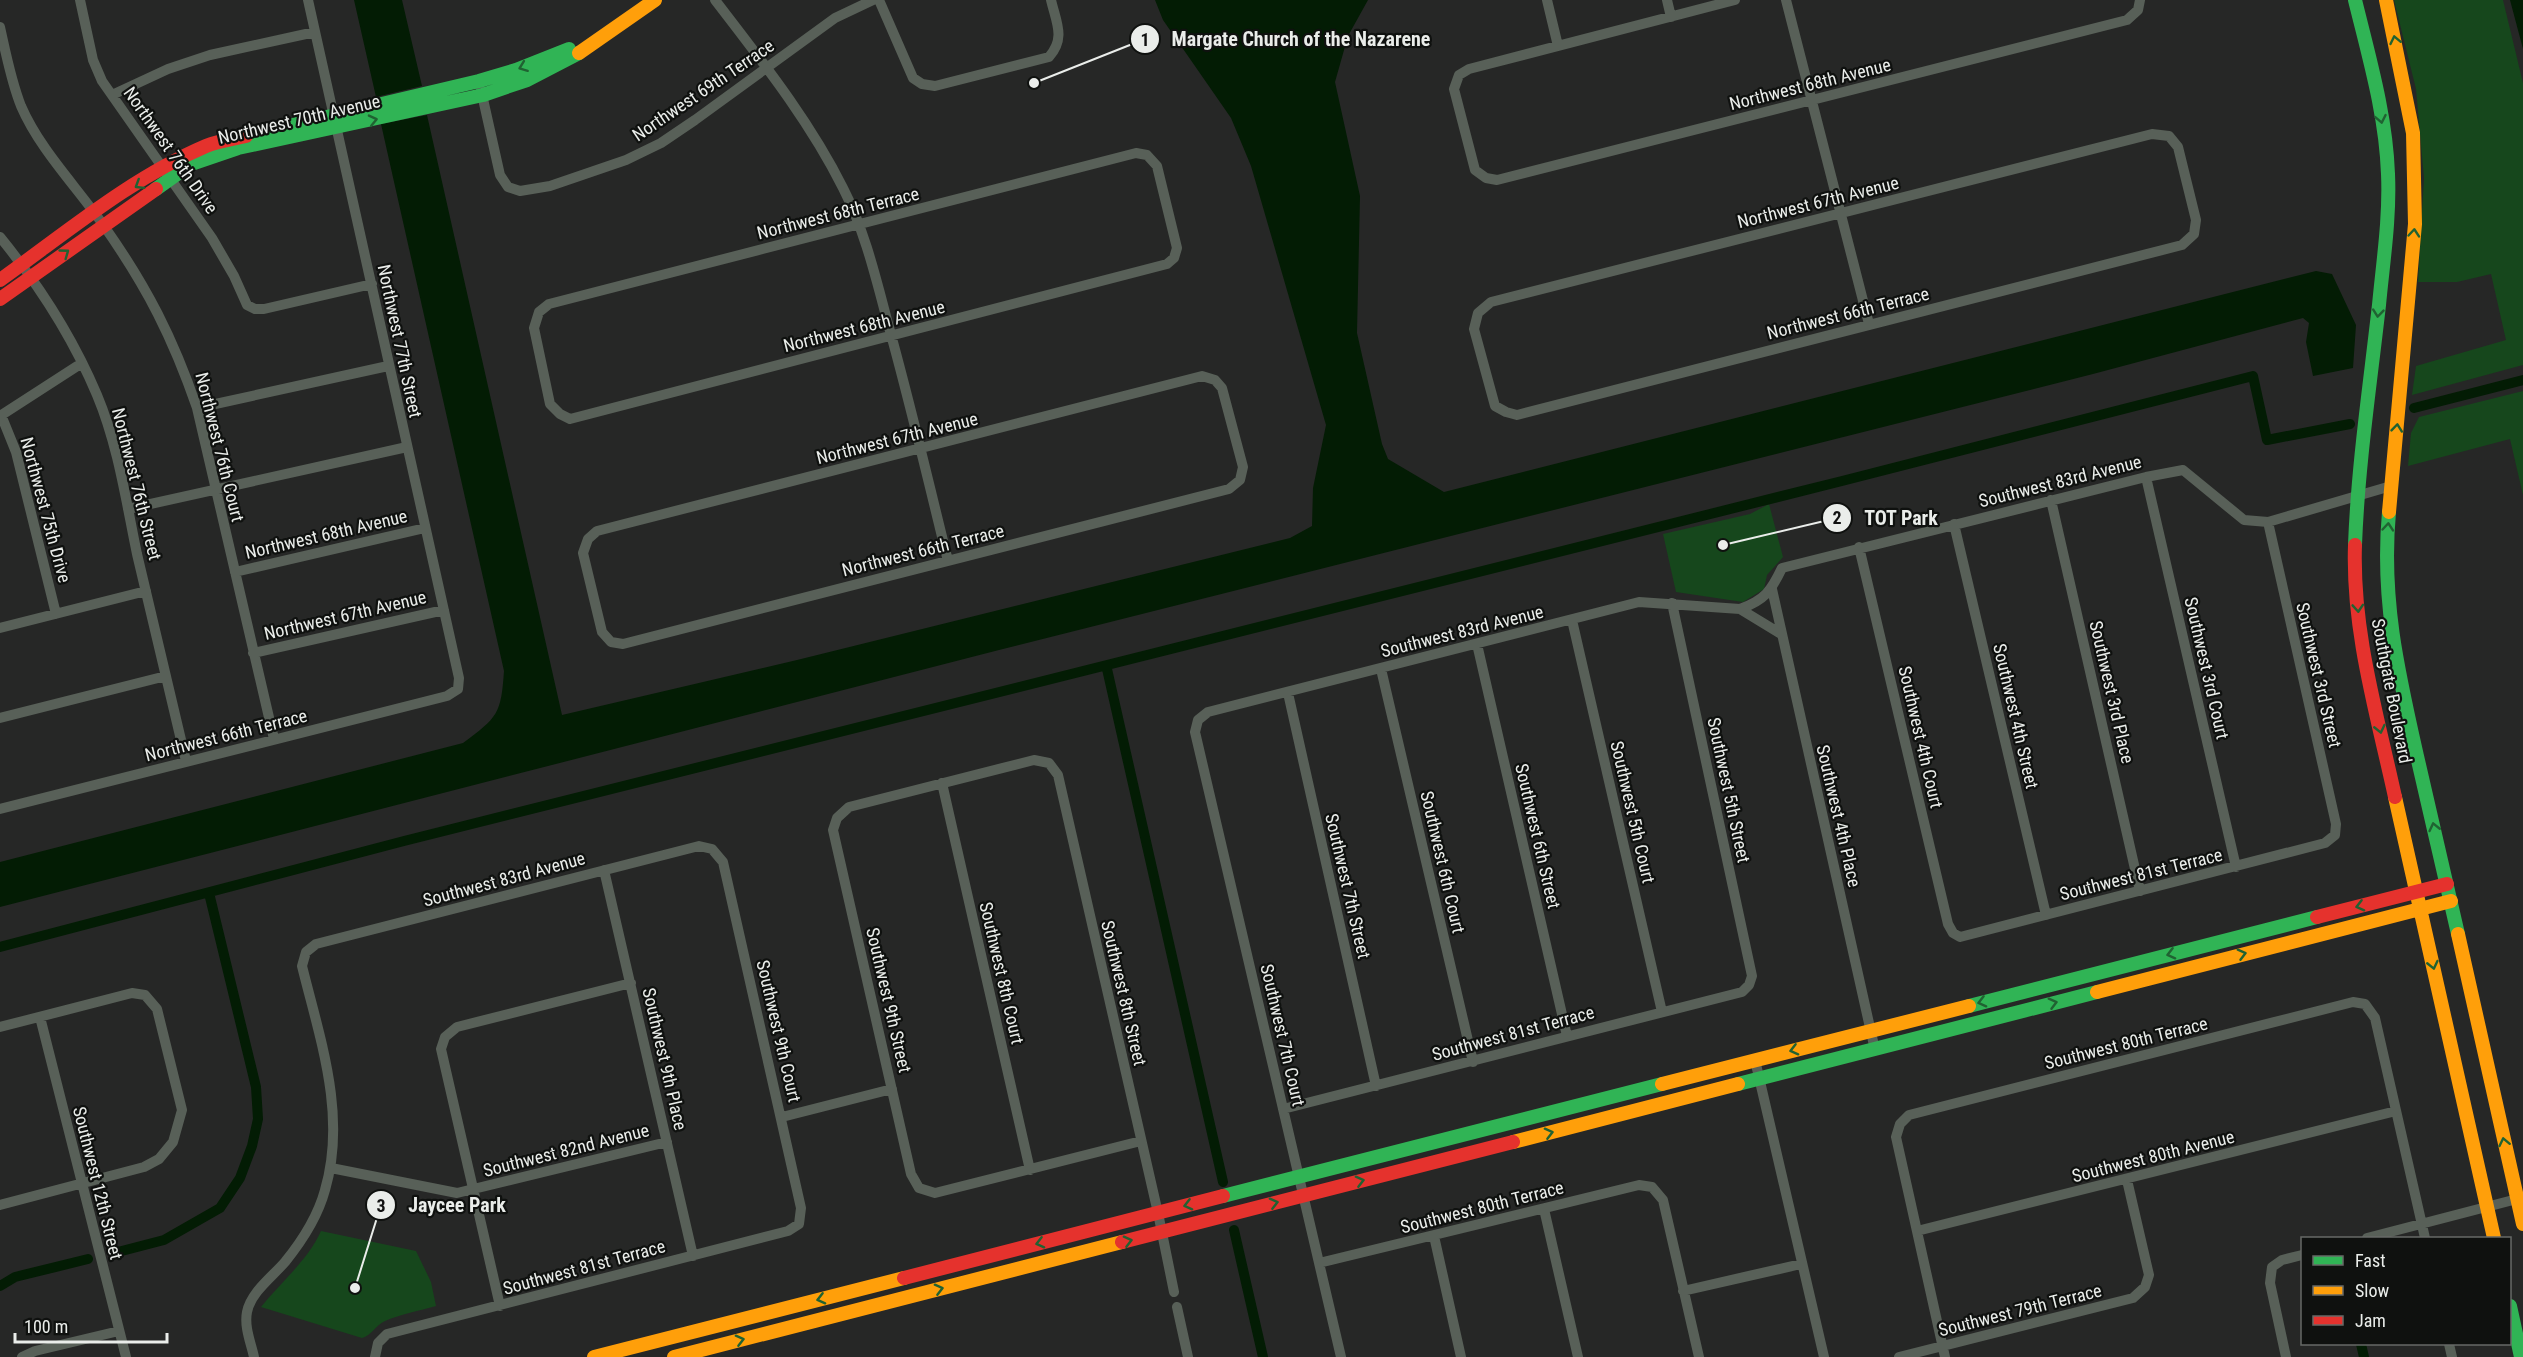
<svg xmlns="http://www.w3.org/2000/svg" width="2523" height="1357" font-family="'Roboto Condensed',sans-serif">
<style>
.green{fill:#16471c}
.water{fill:#031c04}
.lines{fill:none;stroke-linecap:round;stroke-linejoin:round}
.canal{stroke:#031c04;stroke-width:10}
.street{stroke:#586058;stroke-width:10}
.fast{stroke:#30b455;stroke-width:14}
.slow{stroke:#ff9f0a;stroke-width:14}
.jam{stroke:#e5322d;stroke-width:14}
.oneway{stroke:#206232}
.labels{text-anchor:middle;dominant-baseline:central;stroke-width:4.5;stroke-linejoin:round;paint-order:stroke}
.street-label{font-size:18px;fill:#eaedea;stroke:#0f110f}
.leader{fill:none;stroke:#eaedea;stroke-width:2}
.callout-dot{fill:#eaedea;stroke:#0f110f;stroke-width:2}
.mark-label{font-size:18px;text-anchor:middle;font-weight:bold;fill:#111}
.callout-label{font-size:20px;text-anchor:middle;font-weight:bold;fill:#eaedea;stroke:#0f110f;stroke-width:4.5;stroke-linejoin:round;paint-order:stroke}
</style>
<rect width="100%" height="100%" fill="#262726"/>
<path class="green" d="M2394,0H2503L2523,83V365L2412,395L2416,366L2506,340L2491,274L2457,282H2418L2424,178L2416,89Z
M2523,391V495L2510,439L2408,466L2411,433L2419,417Z
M1769,504L1783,557L1767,575L1764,589L1743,602L1676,592L1663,534L1750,514Z
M321,1231L416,1251L431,1282L436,1306C419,1311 401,1314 385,1321C376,1325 371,1336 362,1338L261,1307C281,1282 308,1260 321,1231Z"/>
<path class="water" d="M354,0H402L422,86L376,97Z
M1155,0H1368L1348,36L1335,82L1360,196L1357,333L1382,444L1388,459L1444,492L2316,271L2332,274L2356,325L2353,368L2313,376L2306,342L2309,323L2303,318L2093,374L999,650L0,907V862L463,743C498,717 501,714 504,671L381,124L427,115L562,715L797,660L1290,538L1312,526L1313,488L1326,425L1251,166L1231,118L1163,20Z
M2510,0H2523V49Z"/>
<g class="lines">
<path class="canal" d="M2414,408L2523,380
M1107,669L1223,1182
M0,947L404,841L1842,481L2253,376L2267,440L2350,424
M1234,1230L1263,1357
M114,1253L164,1240L220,1208L240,1178L252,1146L258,1119L256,1087L209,893
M0,1286L15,1277L88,1259
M2361,1344L2364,1357"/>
<path class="street" d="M80,0L93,60L102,81L212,238L234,276L247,305L255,309H264L372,284
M715,0C761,60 809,120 843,188C866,233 877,283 890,331C911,407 929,484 948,561
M879,0L913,78L922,84L935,86L1049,57C1066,38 1056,22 1051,0
M1547,0L1558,46
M1667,0L1671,17
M1735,0L1469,69L1459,75L1454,89L1475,170L1486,178L1497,180L2127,20L2138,10L2140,0
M1786,0L1869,324
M0,27C6,54 11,81 21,106C40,150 77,187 104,226C147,287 173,338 197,408L274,739
M481,90L500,175L508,187L520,191L550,186L626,160L661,143L695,120L835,18L873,0
M112,95L168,69L210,55L315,32
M2152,134L2169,136L2178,147L2196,220L2194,234L2182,245L1517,415L1506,412L1495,406L1474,329L1478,313L1491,302Z
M1136,153L1147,155L1157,166L1177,248L1174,258L1167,264L570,419L560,414L550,404L534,328L539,312L549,304Z
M0,237C39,285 73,338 97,395C118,445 126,501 137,554C153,623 170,692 186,761
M1202,376L1215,380L1222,388L1243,467L1240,480L1229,489L623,644L611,642L602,632L583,553L588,539L597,531Z
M197,408L388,366
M1,415L16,452L56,614
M0,416L82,363
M2146,477L2236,867
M2051,500L2140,891
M128,509L407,447
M1954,524L2046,915
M1859,547L1948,924L1953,933L1960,937L2325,843L2335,835L2336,824L2268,522
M235,572L425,528
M1772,589L1875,1050
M1740,609C1765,600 1771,591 1782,568L2146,477L2183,470L2244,520L2268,522L2391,486
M1572,620L1662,1012
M0,628L146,591
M1477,644L1567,1036
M253,653L444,610
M1381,669L1473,1062
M1288,693L1376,1086
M0,718L166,676
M942,783L1030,1170
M0,809L447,696L458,689L459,678L308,0
M604,870L693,1256
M40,1017L126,1357
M0,1027L132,993L145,995L157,1009L182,1110L173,1142L159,1159L144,1167L0,1205
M1755,1060L1824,1357
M1283,1109L1742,992L1749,985L1752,976L1672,603
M782,1117L892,1089
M1141,1141L935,1193L919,1188L911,1174L833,830L837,818L849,807L1034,760L1049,763L1058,775L1158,1213L1174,1292
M331,1168L457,1193L667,1142
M1544,1209L1578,1357
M1917,1231L2396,1111
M1434,1236L1461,1357
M2367,1238L2517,1199
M1319,1263L1639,1185L1652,1187L1663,1200L1699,1357
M1683,1291L1801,1264
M500,1306L441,1049L445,1037L457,1027L631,983
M1177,1307L1188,1357
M2449,1344L2452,1357
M22,1357L35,1351L119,1331
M254,1357C251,1343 244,1327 247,1312C251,1292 272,1277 285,1262C302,1241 318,1216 325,1190C347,1115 320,1039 302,966L306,952L316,944L699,846L712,849L723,862L801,1208L799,1224L788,1231L387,1334L378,1343L375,1357
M1341,1357L1195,732L1198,720L1208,712L1639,602L1740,609L1781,634
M1899,1357L2133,1298L2145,1287L2149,1275L2127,1180
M1945,1357L1896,1137L1900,1124L1909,1115L2353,1002L2365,1004L2375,1018L2425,1238
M2286,1357L2270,1283L2272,1267L2282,1260L2302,1255"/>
<path class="fast" d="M2355,0C2369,57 2386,115 2388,174C2390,218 2383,262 2379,305C2370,385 2358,465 2355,545
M246,136L479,81L516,70L569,49
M156,189L191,164L238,148L483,95L527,80L579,53
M2389,512C2381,599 2398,672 2417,756C2431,815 2444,875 2458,934
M1969,1006L2317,917
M1738,1084L2097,992
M1223,1196L1662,1084
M2510,1306L2521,1357"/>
<path class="slow" d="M2386,0L2413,133L2415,224L2389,512
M579,53L655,0
M2395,797L2494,1238
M2458,934L2523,1224
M2097,992L2451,901
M1662,1084L1969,1006
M1513,1142L1738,1084
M594,1357L904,1278
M674,1357L1122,1242"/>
<path class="jam" d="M0,280C66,233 131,178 206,146C218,141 233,139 246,136
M0,299L156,189
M2355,545C2352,631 2377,714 2395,797
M2317,917L2447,884
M1122,1242L1513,1142
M904,1278L1223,1196"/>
</g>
<defs><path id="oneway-chevron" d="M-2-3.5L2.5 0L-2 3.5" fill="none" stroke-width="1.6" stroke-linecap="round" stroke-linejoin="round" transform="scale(1.5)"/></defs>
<g class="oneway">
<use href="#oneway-chevron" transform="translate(2395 40) rotate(-102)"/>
<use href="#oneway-chevron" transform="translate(523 67) rotate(159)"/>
<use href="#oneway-chevron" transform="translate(2381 119) rotate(79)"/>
<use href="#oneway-chevron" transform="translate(373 120) rotate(-13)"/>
<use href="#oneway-chevron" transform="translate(139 185) rotate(148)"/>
<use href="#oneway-chevron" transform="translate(2414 233) rotate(-85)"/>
<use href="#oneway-chevron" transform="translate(65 253) rotate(-36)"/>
<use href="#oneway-chevron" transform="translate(2378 313) rotate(96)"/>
<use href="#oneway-chevron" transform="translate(2397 428) rotate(-84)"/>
<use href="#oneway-chevron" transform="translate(2388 527) rotate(-85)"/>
<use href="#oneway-chevron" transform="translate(2358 608) rotate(86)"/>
<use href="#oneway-chevron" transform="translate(2380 729) rotate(77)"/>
<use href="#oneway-chevron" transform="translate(2434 827) rotate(-103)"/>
<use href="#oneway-chevron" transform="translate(2360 906) rotate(166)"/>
<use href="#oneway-chevron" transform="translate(2171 954) rotate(166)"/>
<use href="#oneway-chevron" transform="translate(2242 954) rotate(-15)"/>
<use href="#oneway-chevron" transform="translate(2433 965) rotate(77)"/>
<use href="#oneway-chevron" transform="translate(1982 1002) rotate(166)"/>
<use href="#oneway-chevron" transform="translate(2053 1003) rotate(-15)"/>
<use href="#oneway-chevron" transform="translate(1794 1050) rotate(166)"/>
<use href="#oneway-chevron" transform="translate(1549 1133) rotate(-14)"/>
<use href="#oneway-chevron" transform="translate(2504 1142) rotate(-102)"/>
<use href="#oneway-chevron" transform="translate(1360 1181) rotate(-14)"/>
<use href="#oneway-chevron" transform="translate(1274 1203) rotate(-14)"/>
<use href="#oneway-chevron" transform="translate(1188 1205) rotate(166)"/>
<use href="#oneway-chevron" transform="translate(1128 1241) rotate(-14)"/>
<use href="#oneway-chevron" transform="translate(1040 1243) rotate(166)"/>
<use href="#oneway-chevron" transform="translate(939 1289) rotate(-14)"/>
<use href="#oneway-chevron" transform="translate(821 1299) rotate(166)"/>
<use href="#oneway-chevron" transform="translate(740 1340) rotate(-14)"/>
</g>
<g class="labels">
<g class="street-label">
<text transform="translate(1810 84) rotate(-14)">Northwest 68th Avenue</text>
<text transform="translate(703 90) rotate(-34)">Northwest 69th Terrace</text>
<text transform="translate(299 119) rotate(-13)">Northwest 70th Avenue</text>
<text transform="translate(171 150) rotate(55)">Northwest 76th Drive</text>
<text transform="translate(1818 202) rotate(-14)">Northwest 67th Avenue</text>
<text transform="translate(838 213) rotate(-14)">Northwest 68th Terrace</text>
<text transform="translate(1848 313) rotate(-14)">Northwest 66th Terrace</text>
<text transform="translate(864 326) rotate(-14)">Northwest 68th Avenue</text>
<text transform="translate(400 341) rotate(78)">Northwest 77th Street</text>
<text transform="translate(897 438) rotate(-14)">Northwest 67th Avenue</text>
<text transform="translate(220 447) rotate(76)">Northwest 76th Court</text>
<text transform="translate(2060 481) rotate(-14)">Southwest 83rd Avenue</text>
<text transform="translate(137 484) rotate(76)">Northwest 76th Street</text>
<text transform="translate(46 510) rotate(75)">Northwest 75th Drive</text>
<text transform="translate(326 534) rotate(-13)">Northwest 68th Avenue</text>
<text transform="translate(923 550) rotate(-14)">Northwest 66th Terrace</text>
<text transform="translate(345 615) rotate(-13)">Northwest 67th Avenue</text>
<text transform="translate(1462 631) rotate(-14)">Southwest 83rd Avenue</text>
<text transform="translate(2207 668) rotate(77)">Southwest 3rd Court</text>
<text transform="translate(2319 675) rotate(77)">Southwest 3rd Street</text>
<text transform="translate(2392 691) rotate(79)">Southgate Boulevard</text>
<text transform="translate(2112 692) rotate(77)">Southwest 3rd Place</text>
<text transform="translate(2016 716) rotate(77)">Southwest 4th Street</text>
<text transform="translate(226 735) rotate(-14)">Northwest 66th Terrace</text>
<text transform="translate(1921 737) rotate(77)">Southwest 4th Court</text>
<text transform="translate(1729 790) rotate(78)">Southwest 5th Street</text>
<text transform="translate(1633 812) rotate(77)">Southwest 5th Court</text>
<text transform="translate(1839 816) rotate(77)">Southwest 4th Place</text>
<text transform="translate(1538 836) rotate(77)">Southwest 6th Street</text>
<text transform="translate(1443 862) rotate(77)">Southwest 6th Court</text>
<text transform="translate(2141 874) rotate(-14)">Southwest 81st Terrace</text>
<text transform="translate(504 879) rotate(-15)">Southwest 83rd Avenue</text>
<text transform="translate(1348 886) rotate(77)">Southwest 7th Street</text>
<text transform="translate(1002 973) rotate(77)">Southwest 8th Court</text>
<text transform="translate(1124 993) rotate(77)">Southwest 8th Street</text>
<text transform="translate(889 1000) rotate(77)">Southwest 9th Street</text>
<text transform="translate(779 1031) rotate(77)">Southwest 9th Court</text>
<text transform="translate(1513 1033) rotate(-15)">Southwest 81st Terrace</text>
<text transform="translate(1283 1035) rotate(77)">Southwest 7th Court</text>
<text transform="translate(2126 1043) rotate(-14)">Southwest 80th Terrace</text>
<text transform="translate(665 1059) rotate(77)">Southwest 9th Place</text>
<text transform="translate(566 1150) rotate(-14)">Southwest 82nd Avenue</text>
<text transform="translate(2153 1156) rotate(-14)">Southwest 80th Avenue</text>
<text transform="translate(98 1183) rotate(76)">Southwest 12th Street</text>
<text transform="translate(1482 1207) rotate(-14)">Southwest 80th Terrace</text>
<text transform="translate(584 1267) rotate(-15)">Southwest 81st Terrace</text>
<text transform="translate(2020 1310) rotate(-14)">Southwest 79th Terrace</text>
</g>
</g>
<path class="leader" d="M1034 83L1145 39M1723 545L1837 518M355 1288L381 1205"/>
<g class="callout-dot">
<circle cx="1034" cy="83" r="6"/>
<circle cx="1723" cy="545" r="6"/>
<circle cx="355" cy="1288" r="6"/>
<circle cx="1145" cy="39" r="15"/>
<circle cx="1837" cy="518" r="15"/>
<circle cx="381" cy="1205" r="15"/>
</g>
<g class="mark-label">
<text x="1145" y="46">1</text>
<text x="1837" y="524">2</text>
<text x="381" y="1212">3</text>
</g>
<g class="callout-label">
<text x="1301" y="46">Margate Church of the Nazarene</text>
<text x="1901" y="525">TOT Park</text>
<text x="457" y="1212">Jaycee Park</text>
</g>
<rect x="2301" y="1237" width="210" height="108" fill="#0f110f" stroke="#676967" stroke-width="1.5"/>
<rect x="2313" y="1256" width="30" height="9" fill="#30b455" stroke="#676967" stroke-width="1.5"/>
<text x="2355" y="1267" font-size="18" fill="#eaedea">Fast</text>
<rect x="2313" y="1286" width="30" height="9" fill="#ff9f0a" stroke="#676967" stroke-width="1.5"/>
<text x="2355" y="1297" font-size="18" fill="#eaedea">Slow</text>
<rect x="2313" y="1316" width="30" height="9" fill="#e5322d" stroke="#676967" stroke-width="1.5"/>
<text x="2355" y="1327" font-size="18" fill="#eaedea">Jam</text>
<path d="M15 1333v9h152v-9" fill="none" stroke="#eaedea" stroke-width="3"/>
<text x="24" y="1333" font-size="18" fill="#eaedea" stroke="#0f110f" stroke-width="4.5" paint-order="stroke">100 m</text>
</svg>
